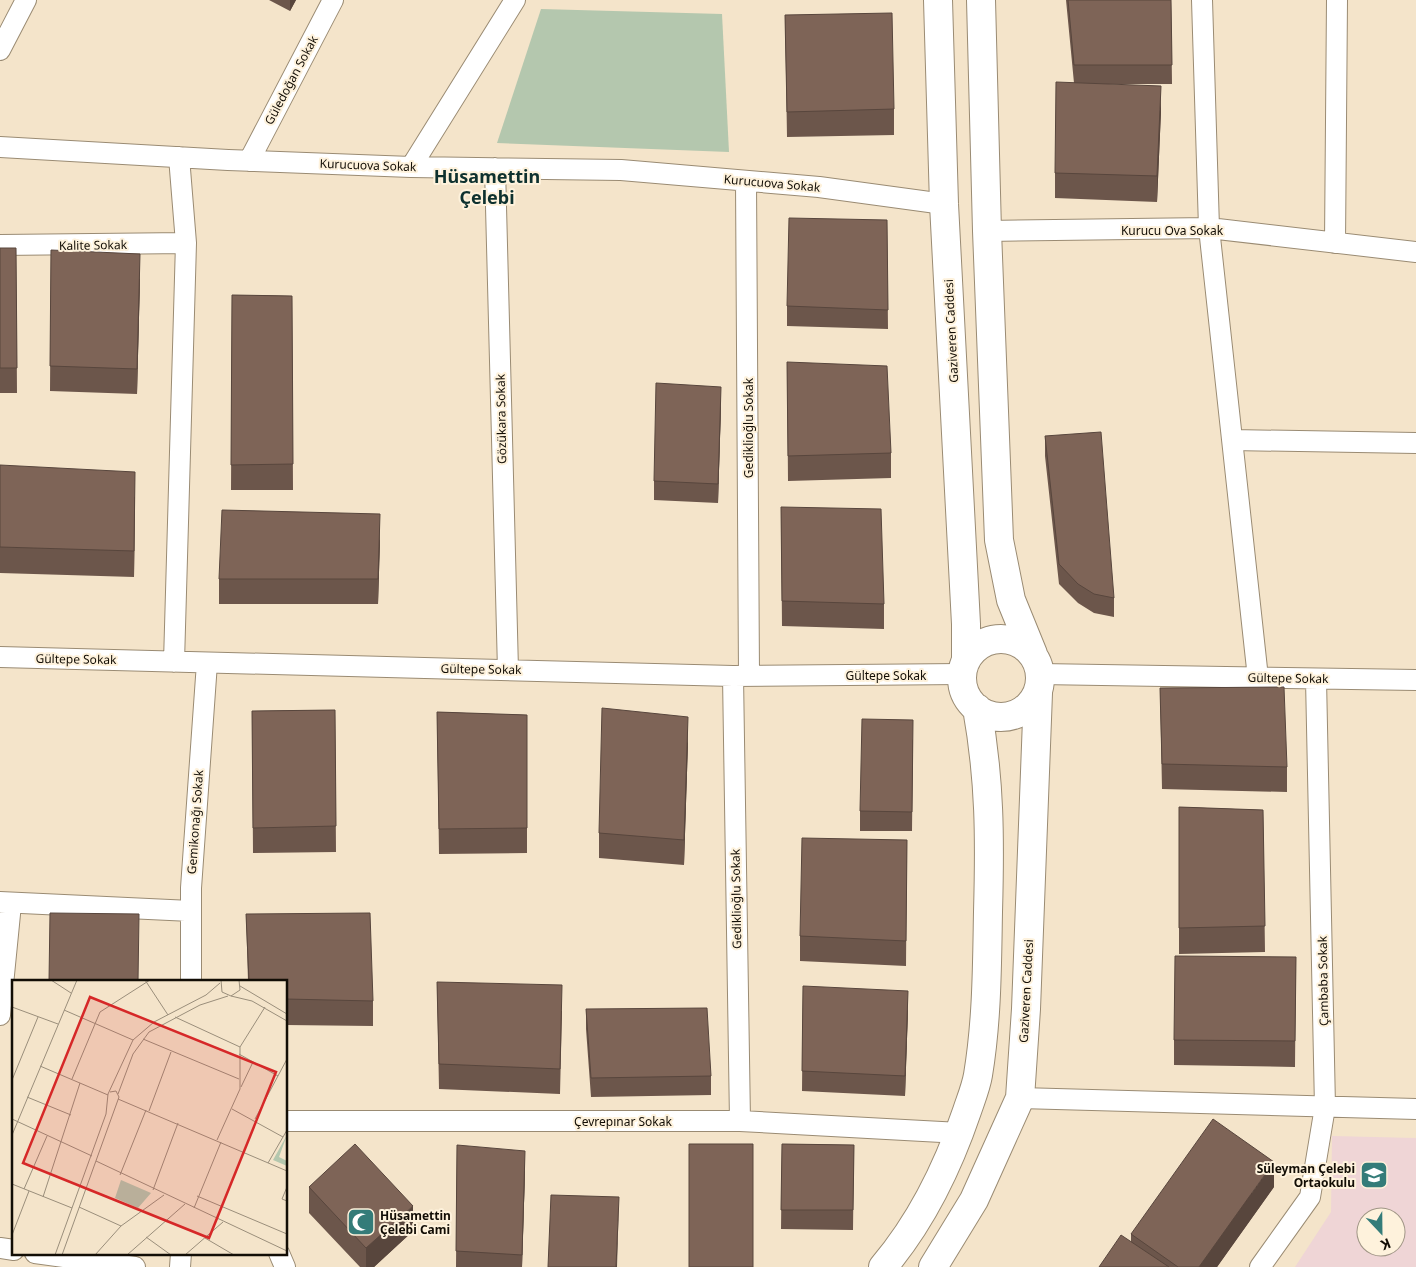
<svg xmlns="http://www.w3.org/2000/svg" width="1416" height="1267" font-family="'Noto Sans',sans-serif">
<style>
.education{fill:#efd5d6;fill-rule:evenodd}
.green{fill:#b4c7ae}
.lines{fill:none;stroke-linecap:round;stroke-linejoin:round}
.minor-casing{stroke:#9a8b73;stroke-width:22}
.secondary-casing{stroke:#9a8b73;stroke-width:30}
.minor{stroke:#fff;stroke-width:20}
.secondary{stroke:#fff;stroke-width:28}
.wall{fill:#6c564b}
.shaded-wall{fill:#58463d}
.building{fill:#7e6457;stroke:#58463d}
.labels{text-anchor:middle;dominant-baseline:central;stroke-width:4;stroke-linejoin:round;paint-order:stroke}
.street-label{font-size:12px;fill:#120d05;stroke:#fef2dc}
.poi-label{font-size:12px;font-weight:bold;fill:#120d05;stroke:#fef2dc;text-anchor:end}
.district-label{font-size:18px;font-weight:bold;fill:#0e312f;stroke:#fef2dc}
.inset-road{fill:none;stroke:#9a8e7b;stroke-width:1}
.view{fill:#d62828;fill-opacity:0.15;stroke:#d62828;stroke-width:2.5}
.inset-edge{fill:none;stroke:#120d05;stroke-width:2.5}
</style>
<rect width="100%" height="100%" fill="#f4e4ca"/>
<path class="education" d="M1332,1136L1416,1138V1267H1295L1331,1212ZM1366,1217H1396V1247H1366Z"/>
<path class="green" d="M541,9L722,14L729,152L497,143Z"/>
<g class="lines">
<g class="minor-casing">
<path id="minor" d="M1202,0L1209,228L1258,678
M0,50L26,0
M0,147L228,160L411,167L621,170L819,187L944,204
M249,161L333,0
M411,167L515,0
M495,168L508,670
M746,181L749,676
M987,231L1209,228L1416,252
M1335,243L1337,0
M0,245L186,243
M1232,440L1416,443
M0,657L733,676L962,674
M174,662L186,243L179,157
M1040,674L1416,680
M733,676L740,1121
M0,902L191,911
M191,981V888L207,663
M0,1015L11,904
M1020,1098L1416,1109
M286,1121H740L960,1133
M0,1248L14,1250
M35,1253L135,1267
M279,1253L285,1267
M180,1267L181,1253
M1260,1267L1310,1197L1325,1107L1316,679"/>
</g>
<g class="secondary-casing">
<path id="secondary" d="M938,0L944,204L966,624V661
M981,0L987,231L999,540L1011,600L1033,654
M962 678a39 39 0 1 1 78 0a39 39 0 1 1-78 0Z
M883,1267C922,1221 948,1167 967,1111C971,1099 976,1087 978,1075C987,1021 987,966 988,912C990,840 990,780 977,708
M933,1267L974,1200L1020,1098L1026,1009L1038,693"/>
</g>
<use href="#minor" class="minor"/>
<use href="#secondary" class="secondary"/>
</g>
<path class="wall" d="M269,0H296L290,11Z
M1066,0H1171L1172,84H1104L1161,111L1157,202L1055,198V173L1074,83Z
M785,15L894,109V135L787,137Z
M887,220L888,329L787,326V306Z
M0,248H16L17,393H0Z
M51,250L140,279L137,394L50,391Z
M232,295L292,296L293,490H231Z
M787,362L891,453V478L788,481Z
M721,406L718,503L654,500V481Z
M1045,436L1114,598V617L1094,613L1078,603L1059,584L1045,456Z
M0,465L135,497L134,577L0,573Z
M781,507L884,604V629L782,626Z
M380,540L378,604H219V579Z
M1160,688L1287,767V792L1162,789Z
M335,710L336,852L253,853L252,711Z
M437,712L527,715V853L439,854Z
M913,739L912,831H860V811Z
M688,742L684,865L599,858V833Z
M1179,807L1263,810L1265,952L1179,954Z
M907,840L906,966L800,961V936Z
M246,914L373,1001V1026L286,1025V981H248Z
M1296,957L1295,1067L1174,1065V1040Z
M437,982L562,1011L560,1094L439,1089Z
M803,986L908,1010L905,1096L802,1091Z
M586,1009L711,1076V1095L591,1097L586,1029Z
M782,1144L854,1145L853,1230L781,1229Z
M457,1145L525,1171L522,1267H456Z
M309,1187L413,1231L374,1267H360L309,1213Z
M1274,1187L1217,1267H1099L1131,1242V1234Z"/>
<path class="shaded-wall" d="M290,0H296L290,11Z
M1161,86V111L1157,202V176Z
M140,254V279L137,394V369Z
M721,387V406L718,503V484Z
M135,472V497L134,577V551Z
M380,514V540L378,604V579Z
M688,717V742L684,865V840Z
M908,991V1010L905,1096V1076Z
M525,1151V1171L522,1267V1255Z
M1274,1162V1187L1217,1267H1199Z
M619,1197L617,1267H616Z
M413,1206V1231L374,1267H366V1248Z"/>
<path class="building" d="M1068,0H1171L1172,65H1074Z
M892,13L894,109L787,112L785,15Z
M1056,82L1161,86L1157,176L1055,173Z
M789,218L887,220L888,310L787,306Z
M0,248H16L17,368H0Z
M51,250L140,254L137,369L50,366Z
M232,295L292,296L293,464L231,465Z
M787,362L887,366L891,453L788,456Z
M656,383L721,387L718,484L654,481Z
M1101,432L1114,598L1094,594L1078,584L1059,564L1045,436Z
M0,465L135,472L134,551L0,547Z
M781,507L881,509L884,604L782,601Z
M222,510L380,514L378,579H219Z
M1284,687L1287,767L1162,764L1160,688Z
M602,708L688,717L684,840L599,833Z
M335,710L336,826L253,828L252,711Z
M437,712L527,715V828L439,829Z
M862,719L913,720L912,812L860,811Z
M1179,807L1263,810L1265,926L1179,928Z
M802,838L907,840L906,941L800,936Z
M50,913L139,914L138,981H49Z
M370,913L373,1001L286,999V981H249L246,914Z
M1175,956L1296,957L1295,1041L1174,1040Z
M437,982L562,985L560,1069L439,1064Z
M803,986L908,991L905,1076L802,1071Z
M707,1008L711,1076L591,1078L586,1009Z
M1213,1119L1274,1162L1199,1267H1178L1131,1234Z
M355,1144L413,1206L366,1248L309,1187Z
M689,1144H753V1267H689Z
M782,1144L854,1145L853,1210H781Z
M457,1145L525,1151L522,1255L456,1251Z
M551,1195L619,1197L616,1267H548Z
M1121,1235L1169,1267H1099Z"/>
<defs>
<g id="school-square" transform="scale(1.4375)"><rect x="-9" y="-9" width="18" height="18" rx="4" fill="#347c79" stroke="#fef2dc"/><path d="M0-5L7-2L0 1L-7-2ZM-4 1L0 2.5L4 1V4Q0 6-4 4Z" fill="#fff"/></g>
<g id="mosque-square" transform="scale(1.4375)"><rect x="-9" y="-9" width="18" height="18" rx="4" fill="#347c79" stroke="#fef2dc"/><path d="M3.5-4.9A6 6 0 1 0 3.5 4.9A5 5 0 1 1 3.5-4.9Z" fill="#fff"/></g>
</defs>
<g fill-rule="evenodd">
<use href="#school-square" x="1374" y="1175"/>
<use href="#mosque-square" x="361" y="1222"/>
</g>
<g class="labels">
<g class="street-label">
<text transform="translate(291 80) rotate(-62)">Güledoğan Sokak</text>
<text transform="translate(368 165) rotate(2)">Kurucuova Sokak</text>
<text transform="translate(772 183) rotate(5)">Kurucuova Sokak</text>
<text x="1172" y="230">Kurucu Ova Sokak</text>
<text transform="translate(93 245) rotate(-1)">Kalite Sokak</text>
<text transform="translate(951 331) rotate(-93)">Gaziveren Caddesi</text>
<text transform="translate(501 419) rotate(-91)">Gözükara Sokak</text>
<text transform="translate(748 428) rotate(-90)">Gediklioğlu Sokak</text>
<text transform="translate(76 659) rotate(1)">Gültepe Sokak</text>
<text transform="translate(481 669) rotate(1)">Gültepe Sokak</text>
<text x="886" y="675">Gültepe Sokak</text>
<text transform="translate(1288 678) rotate(1)">Gültepe Sokak</text>
<text transform="translate(195 822) rotate(-86)">Gemikonağı Sokak</text>
<text transform="translate(736 899) rotate(-91)">Gediklioğlu Sokak</text>
<text transform="translate(1323 981) rotate(-91)">Çambaba Sokak</text>
<text transform="translate(1026 991) rotate(-87)">Gaziveren Caddesi</text>
<text x="623" y="1121">Çevrepınar Sokak</text>
</g>
<g class="poi-label">
<text x="1355" y="1168">Süleyman Çelebi<tspan x="1355" dy="14">Ortaokulu</tspan></text>
<text x="380" y="1215" text-anchor="start">Hüsamettin<tspan x="380" dy="14">Çelebi Cami</tspan></text>
</g>
<g class="district-label">
<text x="487" y="176">Hüsamettin<tspan x="487" dy="21">Çelebi</tspan></text>
</g>
</g>
<g transform="translate(12 980)">
<rect width="275" height="275" fill="#f4e4ca"/>
<path d="M275,155L267,177L275,181V186L261,180ZM109,200L139,213L126,228L103,218Z" fill="#b4c7ae"/>
<path class="inset-road" d="M39,0L59,13M133,0L156,35M209,0L210,12L219,16L228,10L227,0M228,6L275,34M219,16L240,21L275,41M0,27L46,44M52,30L121,60M163,37L228,67M131,59L227,99M227,74L266,96M28,86L96,115M60,99L88,32L138,0M0,100L26,37M229,107L241,82M106,114L121,74L137,52L188,25L216,16M15,117L59,135M106,119L275,191M220,129L271,157M137,131L159,72M0,139L80,176M243,139L275,79M0,155L65,0M205,160L228,109V67L253,27M84,181L275,271M256,183L275,150M108,195L134,130M0,204L60,228M275,207L270,219L275,221M12,209L35,156M141,210L166,143M185,216L275,254M31,217L68,103M67,227L109,246M182,228L209,162M0,255L17,211M134,257L159,275M193,258L222,275M43,275L94,134L96,114L121,60L142,42L194,15L208,3M50,275L107,117L104,111L98,112M83,275L109,246L152,215M115,275L173,224M173,275L211,242"/>
<path class="view" d="M78,17L264,92L197,258L11,183Z"/>
<rect width="275" height="275" class="inset-edge"/>
</g>
<g transform="translate(1381 1232) rotate(158)"><circle r="24" fill="#fef2dc" stroke="#a09686"/>
<path d="M0-4L9 19L0 12L-9 19Z" fill="#347c79"/>
<text y="-8" font-size="14" font-weight="bold" text-anchor="middle" fill="#120d05">K</text>
</g>
</svg>
